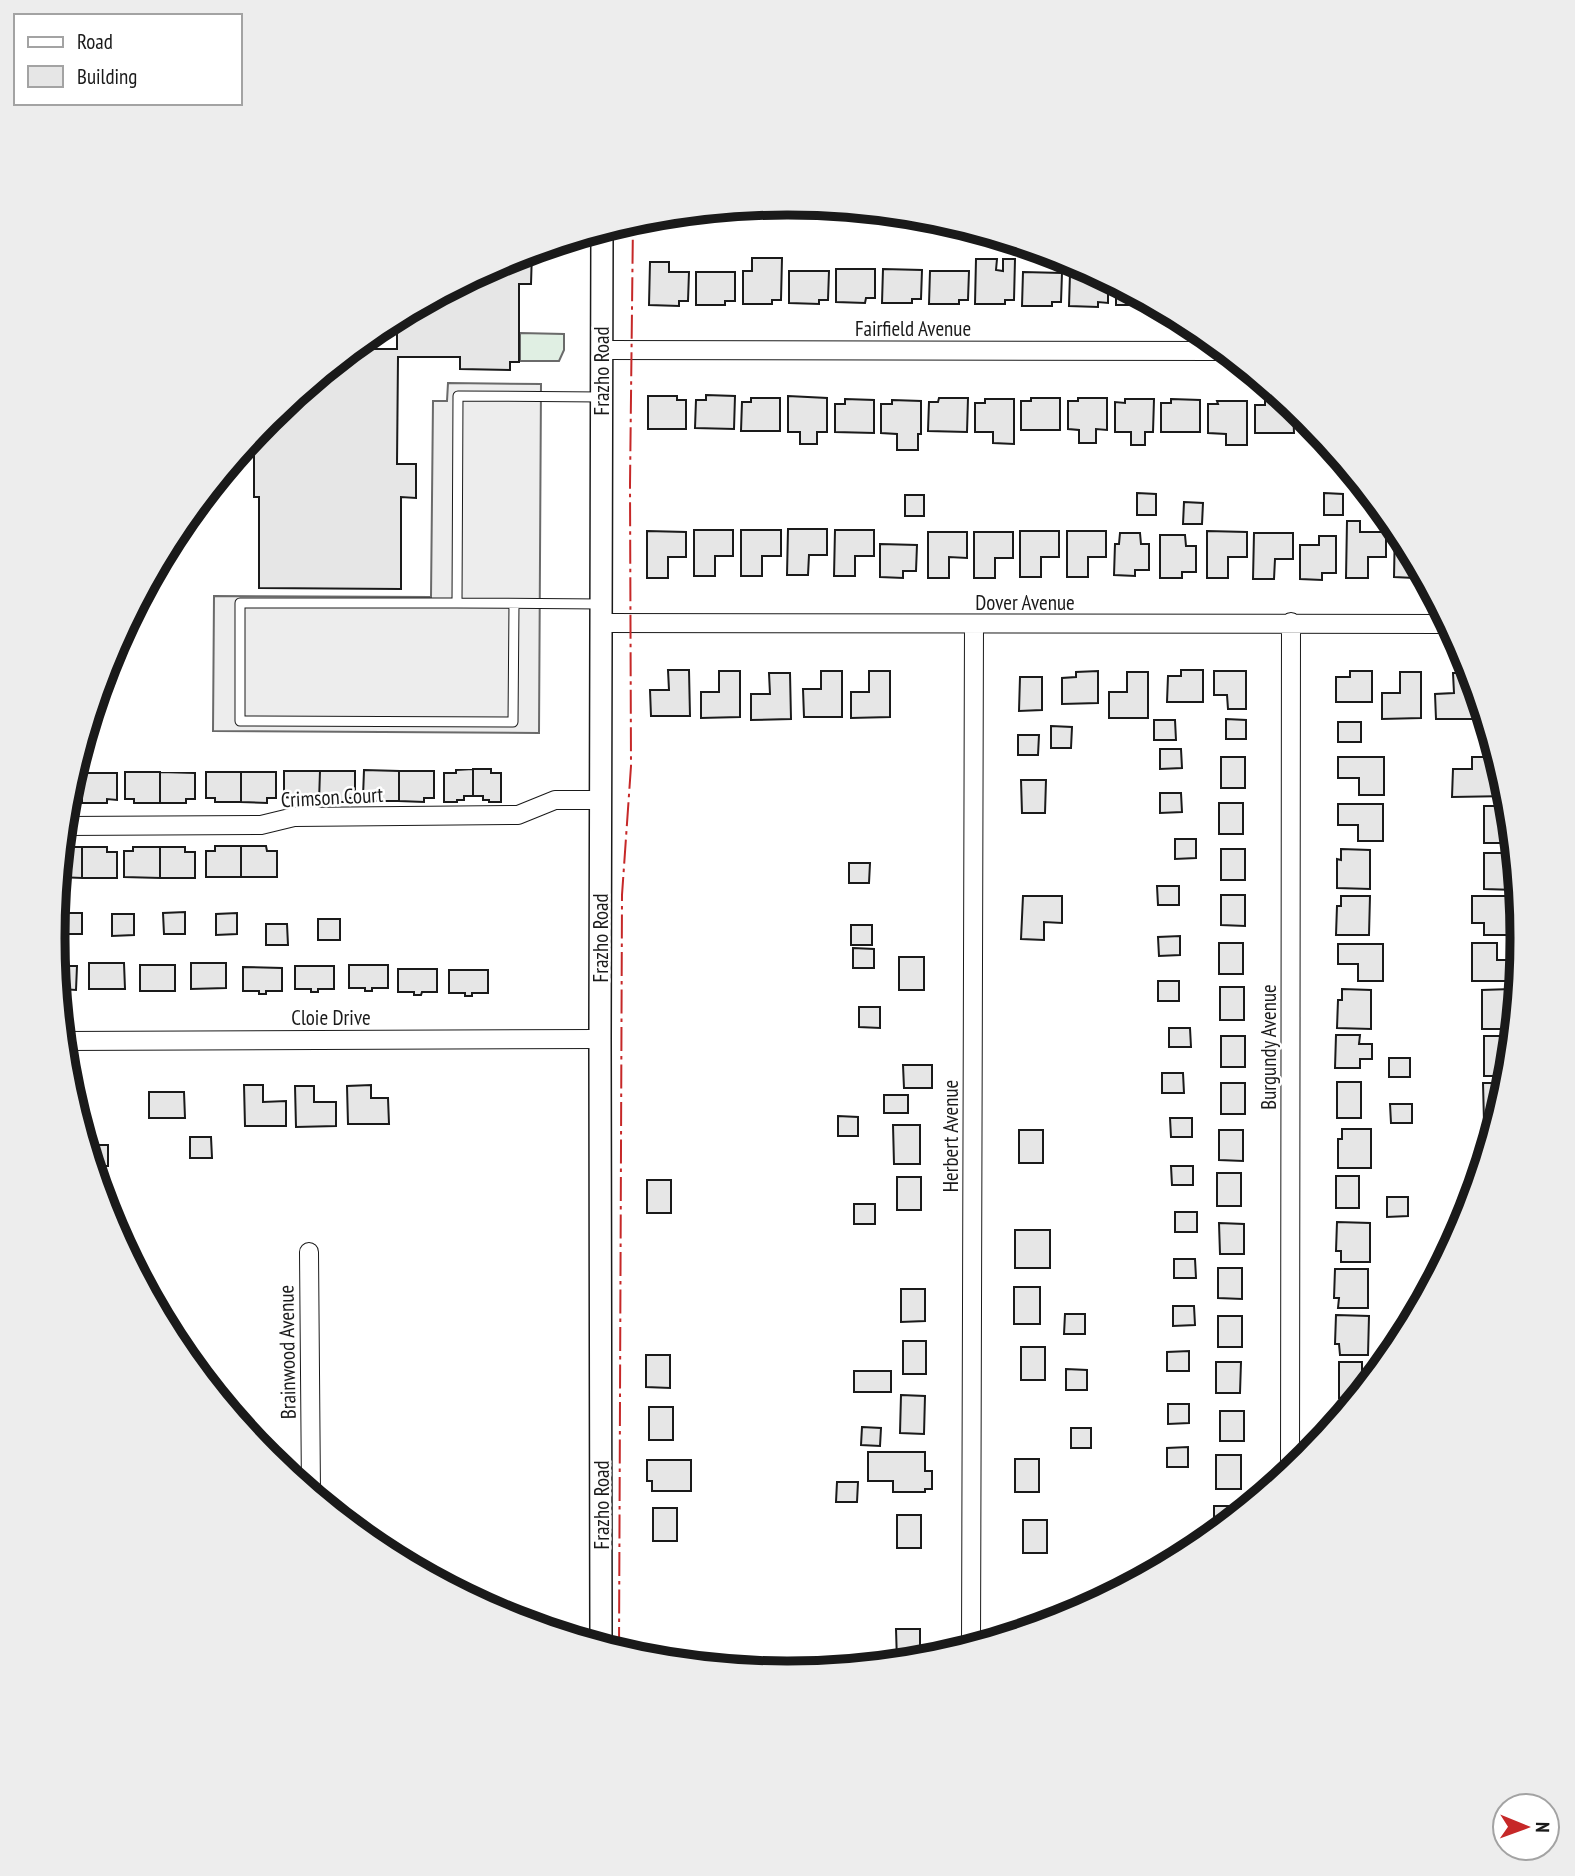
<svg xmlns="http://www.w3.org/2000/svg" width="1575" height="1876" font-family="'PT Sans Narrow',sans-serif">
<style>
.green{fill:#e0efe3;stroke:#6a6a6a;stroke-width:2}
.parking{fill:#ededed;stroke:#6a6a6a;stroke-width:2}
.building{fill:#e6e6e6;stroke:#1a1a1a;stroke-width:2}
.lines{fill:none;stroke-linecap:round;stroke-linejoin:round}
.service-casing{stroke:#1a1a1a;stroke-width:11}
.minor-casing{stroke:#1a1a1a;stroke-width:20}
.tertiary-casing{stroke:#1a1a1a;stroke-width:24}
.service{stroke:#fff;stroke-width:9}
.minor{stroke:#fff;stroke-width:18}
.tertiary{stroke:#fff;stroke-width:21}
.power{stroke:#c62828;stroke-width:2;stroke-dasharray:24 5 3.5 5;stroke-linecap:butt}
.labels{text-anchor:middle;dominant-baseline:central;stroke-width:5;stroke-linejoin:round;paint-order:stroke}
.street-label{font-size:21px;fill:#1a1a1a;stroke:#fff}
.rim{fill:none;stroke:#1a1a1a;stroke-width:9}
</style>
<rect width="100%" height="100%" fill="#fff"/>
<path class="green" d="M520,333L564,334V350L559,361H520Z"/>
<path class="parking" d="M448,383L541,384L539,733L213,731L214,596L431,597L433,401H447Z"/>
<path class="building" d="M532,251L531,284H519V362H510V370L460,369V357H398L397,464H416V498L401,497V589L259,588V497H254V456H244V447L268,418L358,344V349H397V318L507,259Z
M752,258H782L781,300H772V304H743V271H752Z
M976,259H997L996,270L1003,271V259H1015L1014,300H1005V304H975Z
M1073,261L1088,269V273H1096L1108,280V303L1098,302V307L1069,306L1070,273H1073Z
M650,262H669V272H689L688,301H679V306L649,305Z
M836,269H875V298H866L865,303L836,302Z
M883,269L922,270L921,299H912V303H882Z
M789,271H829L828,300H819V304L789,303Z
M930,271H969L968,300H959V304H929Z
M696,272H735V301H725V305H696Z
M1023,272L1062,273L1061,302H1052V306H1022Z
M1116,284L1147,301L1145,305H1116Z
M706,395L735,396L734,429L695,428L696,400H706Z
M648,396H677V400H686V429H648Z
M788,396L827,398V432H817V444H800V432H788Z
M751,398H780V431H741L742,402H751Z
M939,398H968L967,432L928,431L929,402H938Z
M1031,398H1060V430H1021V401H1031Z
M1078,398H1107V430L1096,429V443H1079V430L1068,429V401H1078Z
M845,399L874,400V433L835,432V404H845Z
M985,399H1014V444L993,443V432H975V403H985Z
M1125,399H1154L1153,432H1145V445H1131V432H1115V402L1125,403Z
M1171,399L1200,400V432H1161V403H1171Z
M892,400L921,401V434H918V450H897V434L881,433V404H892Z
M1217,401H1247V445H1226V434L1208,433V404H1218Z
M1265,401H1286L1293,407L1294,433H1255V405H1265Z
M1301,413L1308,419L1319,432H1301Z
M1137,493L1156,494V515H1137Z
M1324,493L1343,494V515H1324Z
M905,495H924V516H905Z
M1184,502L1203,503L1202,524H1183Z
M1347,521H1360V532H1386V557H1368V578H1346Z
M1395,525L1415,559L1414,578L1394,577Z
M788,529H827V555H809L808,575H787Z
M694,530H733V556H715V576H694Z
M741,530H781V556H762V576H741Z
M835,530H874V556H855V576H834Z
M647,531L686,532V557H668V578H647Z
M1020,531H1059V557H1041V577H1020Z
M1067,531H1106V557H1088V577H1067Z
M1207,531L1247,532V557H1228V578H1207Z
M928,532H967V558L949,557V578H928Z
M974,532H1013V558H995V578H974Z
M1120,533H1140L1141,544H1149V570H1135V576L1114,575L1115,544H1119Z
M1254,533H1293V559H1275L1274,579H1253Z
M1160,535H1185L1186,546H1196V572H1182V578H1160Z
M1319,536H1336V573H1322V580L1300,579V545H1319Z
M880,544L917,545L916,571H903V578L880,577Z
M668,670H689L690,716H651L650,690H669Z
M1181,670H1203V702H1167L1168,676H1181Z
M719,671H740V717L701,718V692H719Z
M821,671H842V717H804L803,689H821Z
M869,671H890V717L851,718V692H869Z
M1098,671V703L1062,704V678L1076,677V672Z
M1214,671H1246V709H1228L1227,695H1214Z
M1350,671H1372V702H1336V677H1350Z
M1127,672H1148V718H1109V692H1127Z
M1400,672H1421V718L1382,719V693H1400Z
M769,673H790L791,719L751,720V694H770Z
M1453,673H1471L1474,683L1475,719H1436L1435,694L1454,693Z
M1020,677H1042V710L1019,711Z
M1226,719L1246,720V739H1226Z
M1154,720H1175L1176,740H1154Z
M1338,722H1361V742H1338Z
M1051,726L1072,727L1071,748H1051Z
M1018,735H1039L1038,755H1018Z
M1160,749H1181L1182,768L1160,769Z
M1221,757H1245V788H1221Z
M1338,757H1384V795H1359V778H1338Z
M1472,757H1497V775H1502L1509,796L1452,797L1453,769H1472Z
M473,769H491V773H501V802H489V800H483V796H473Z
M473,769V796H464V800H457V802H444V773H456V770Z
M364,770L399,771V801H373V797H363Z
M284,771H320L319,802H294V798L284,797Z
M320,771H355V798H345V802H319Z
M399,771H434V798H424V802L399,801Z
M125,772H160V803H134V799H125Z
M160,772L195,773V799H186V803H160Z
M206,772H241V802H215V798H206Z
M241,772H276V798H267V803L241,802Z
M73,773H82V803H66Z
M82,773H117V800L107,799V803H82Z
M1021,780H1046L1045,813H1022Z
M1160,793H1181L1182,812L1160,813Z
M1219,803H1243V834H1219Z
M1338,804H1383V841H1358V825H1338Z
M1484,806H1510L1513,843H1484Z
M1175,839H1196V858L1175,859Z
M215,846H241V877H206V851H215Z
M241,846H266L267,851H277V877H241Z
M61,847H82V878L58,877Z
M82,847H107V852H117V878H82Z
M133,847H160V878L124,877V851H133Z
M160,847H185V852H195V878H160Z
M1221,849H1245V880H1221Z
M1341,849L1370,850V889L1337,888V859L1341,860Z
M1484,853H1511V867H1516V890L1484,889Z
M849,863H870L869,883H849Z
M1157,886H1179V905H1158Z
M1221,895H1245V926L1221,925Z
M1023,896H1062V923L1044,922V940L1021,939Z
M1341,896H1370L1369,935H1336L1337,906H1341Z
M1472,896H1518V915H1514L1512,935H1484V923H1472Z
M185,912V934H164L163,913Z
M61,913H82V934H61Z
M237,913V934L216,935V914Z
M112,914H134V935L112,936Z
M318,919H340V940H318Z
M266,924H287L288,945H266Z
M851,925H872V945H851Z
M1180,936V955L1159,956L1158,937Z
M1219,943H1243V974H1219Z
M1472,943H1497V960H1517L1518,981H1472Z
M1338,944H1383V981H1358V964H1338Z
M853,948L874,949V968H853Z
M899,957H924V990H899Z
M89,963H124L125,989H89Z
M191,963H226V988L191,989Z
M140,965H175V991H140Z
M349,965H388V988H372V991H365V988H349Z
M55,966H77L76,990L61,989V992H58Z
M295,966H334V989H318V992H311V989H295Z
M243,967L282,968V991H266V994H259V991H243Z
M398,969H437V992H422L421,995H414V992H398Z
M449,970H488V993H472V996H465V993H449Z
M1158,981H1179V1001H1158Z
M1220,987H1244V1020H1220Z
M1342,989L1371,990V1029L1337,1028L1338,1000H1342Z
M1511,989L1512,999L1516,1000L1514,1029H1482V990Z
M859,1007H880V1028L859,1027Z
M1169,1028H1190L1191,1047H1169Z
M1336,1035H1360L1359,1044H1372V1059H1360V1068H1335Z
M1221,1036H1245V1067H1221Z
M1484,1036H1513L1509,1076H1484Z
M1389,1058H1410V1077H1389Z
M903,1065H932V1088H904Z
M1162,1073H1183L1184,1093H1162Z
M1337,1082H1361V1118H1337Z
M1221,1083H1245V1114H1221Z
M1483,1083H1508L1496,1122H1484Z
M244,1085H263V1102L286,1101V1126H245Z
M371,1085V1098H388L389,1124H348L347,1086Z
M295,1086H314V1102H336V1126L296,1127Z
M70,1091H77L78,1117H77Z
M149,1092H184L185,1118H149Z
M884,1095H908V1113H884Z
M1390,1104H1412V1123H1391Z
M838,1116L858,1117V1136H838Z
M1170,1118H1192V1137H1171Z
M893,1125H920V1164H894Z
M1342,1129H1371V1168H1338V1139H1342Z
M1482,1129H1494L1482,1168Z
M1019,1130H1043V1163H1019Z
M1219,1130H1243V1161L1219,1160Z
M190,1137H211L212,1158H190Z
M86,1145H108V1166H92Z
M1171,1166H1193V1185H1172Z
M1217,1173H1241V1206H1217Z
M1336,1176H1359V1208H1336Z
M897,1177H921V1210H897Z
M647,1180H671V1213H647Z
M1387,1197H1408V1216L1387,1217Z
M854,1204H875V1224H854Z
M1175,1212H1197V1232H1175Z
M1337,1222L1370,1223V1262H1341V1251H1336Z
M1219,1223L1244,1224V1254H1220Z
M114,1230H123V1246Z
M1015,1230H1050V1268H1015Z
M1174,1259H1195L1196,1278H1174Z
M1218,1268H1242V1299L1218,1298Z
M1335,1269H1368V1308H1338L1339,1298H1334Z
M1014,1287H1040V1324H1014Z
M901,1289H925V1321L901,1322Z
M1173,1306H1194L1195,1325L1173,1326Z
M1065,1314H1085V1334H1064Z
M1336,1315L1369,1316L1368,1355H1340L1339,1344H1335Z
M1218,1316H1242V1347H1218Z
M903,1341H926V1374H903Z
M1021,1347H1045V1380H1021Z
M1189,1351V1371H1167V1352Z
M646,1355H670V1388L646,1387Z
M1216,1362H1241L1240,1393H1216Z
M1339,1362H1362V1391L1357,1397L1339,1398Z
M1066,1369L1087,1370V1390H1066Z
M854,1371H891V1392H854Z
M901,1395L925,1396L924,1434L900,1433Z
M1168,1404H1189V1423L1168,1424Z
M649,1407H673V1440H649Z
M1220,1411H1244V1441H1220Z
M862,1427L881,1428L880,1446L861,1445Z
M1071,1428H1091V1448H1071Z
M1188,1447V1467H1167V1448Z
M868,1452H925V1471H932V1489H925V1492H893V1481H868Z
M1216,1455H1241V1489H1216Z
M1015,1459H1039V1492H1015Z
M647,1460H691V1491H652V1481H647Z
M837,1482H858L857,1502H836Z
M1214,1506H1238V1514L1214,1534Z
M653,1508H677V1541H653Z
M897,1515H921V1548H897Z
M1023,1520H1047V1553H1023Z
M896,1629H920V1660L897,1662Z"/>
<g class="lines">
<g class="service-casing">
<path id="service" d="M457,603H240V721L513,722L514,604
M601,604L457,603L458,396L601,397"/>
</g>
<g class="minor-casing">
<path id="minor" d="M601,350L1225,351
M601,623L1449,624
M64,826L261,825L294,817L518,815L555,800H600
M63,1041L600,1039
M309,1252L311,1493
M1290,1472L1291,622
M971,1647L974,625"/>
</g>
<g class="tertiary-casing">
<path id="tertiary" d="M601,1646L600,1039L602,230"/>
</g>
<use href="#service" class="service"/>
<use href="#minor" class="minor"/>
<use href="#tertiary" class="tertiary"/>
<path class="power" d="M619,1651L622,895L631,766L630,485L633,221"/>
</g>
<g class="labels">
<g class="street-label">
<text x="913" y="328">Fairfield Avenue</text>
<text transform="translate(601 371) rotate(-90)">Frazho Road</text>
<text x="1025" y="602">Dover Avenue</text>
<text transform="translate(332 797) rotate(-3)">Crimson Court</text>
<text transform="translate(600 938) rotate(-90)">Frazho Road</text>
<text x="331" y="1017">Cloie Drive</text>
<text transform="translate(1268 1047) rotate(-90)">Burgundy Avenue</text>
<text transform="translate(950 1136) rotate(-90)">Herbert Avenue</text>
<text transform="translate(287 1352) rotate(-91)">Brainwood Avenue</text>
<text transform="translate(601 1505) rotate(-90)">Frazho Road</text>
</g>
</g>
<path d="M0 0H1575V1876H0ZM787 215H788A722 722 0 0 1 1510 937V939A722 722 0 0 1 788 1661H787A722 722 0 0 1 65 939V937A722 722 0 0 1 787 215Z" fill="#ededed" fill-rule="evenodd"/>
<path class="rim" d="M787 215H788A722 722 0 0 1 1510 937V939A722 722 0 0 1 788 1661H787A722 722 0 0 1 65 939V937A722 722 0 0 1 787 215Z"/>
<rect x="14" y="14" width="228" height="91" fill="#ffffff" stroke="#a3a3a3" stroke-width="2"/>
<rect x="28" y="37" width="35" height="10" fill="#ffffff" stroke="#a3a3a3" stroke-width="2"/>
<text x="77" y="49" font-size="21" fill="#1a1a1a">Road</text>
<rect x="28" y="66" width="35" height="21" fill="#e6e6e6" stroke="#a3a3a3" stroke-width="2"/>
<text x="77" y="84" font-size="21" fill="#1a1a1a">Building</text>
<g transform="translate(1526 1827) rotate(91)"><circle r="33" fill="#ffffff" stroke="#a3a3a3" stroke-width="2"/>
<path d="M0-5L12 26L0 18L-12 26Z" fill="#c62828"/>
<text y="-10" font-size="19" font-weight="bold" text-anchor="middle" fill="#1a1a1a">N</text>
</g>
</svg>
